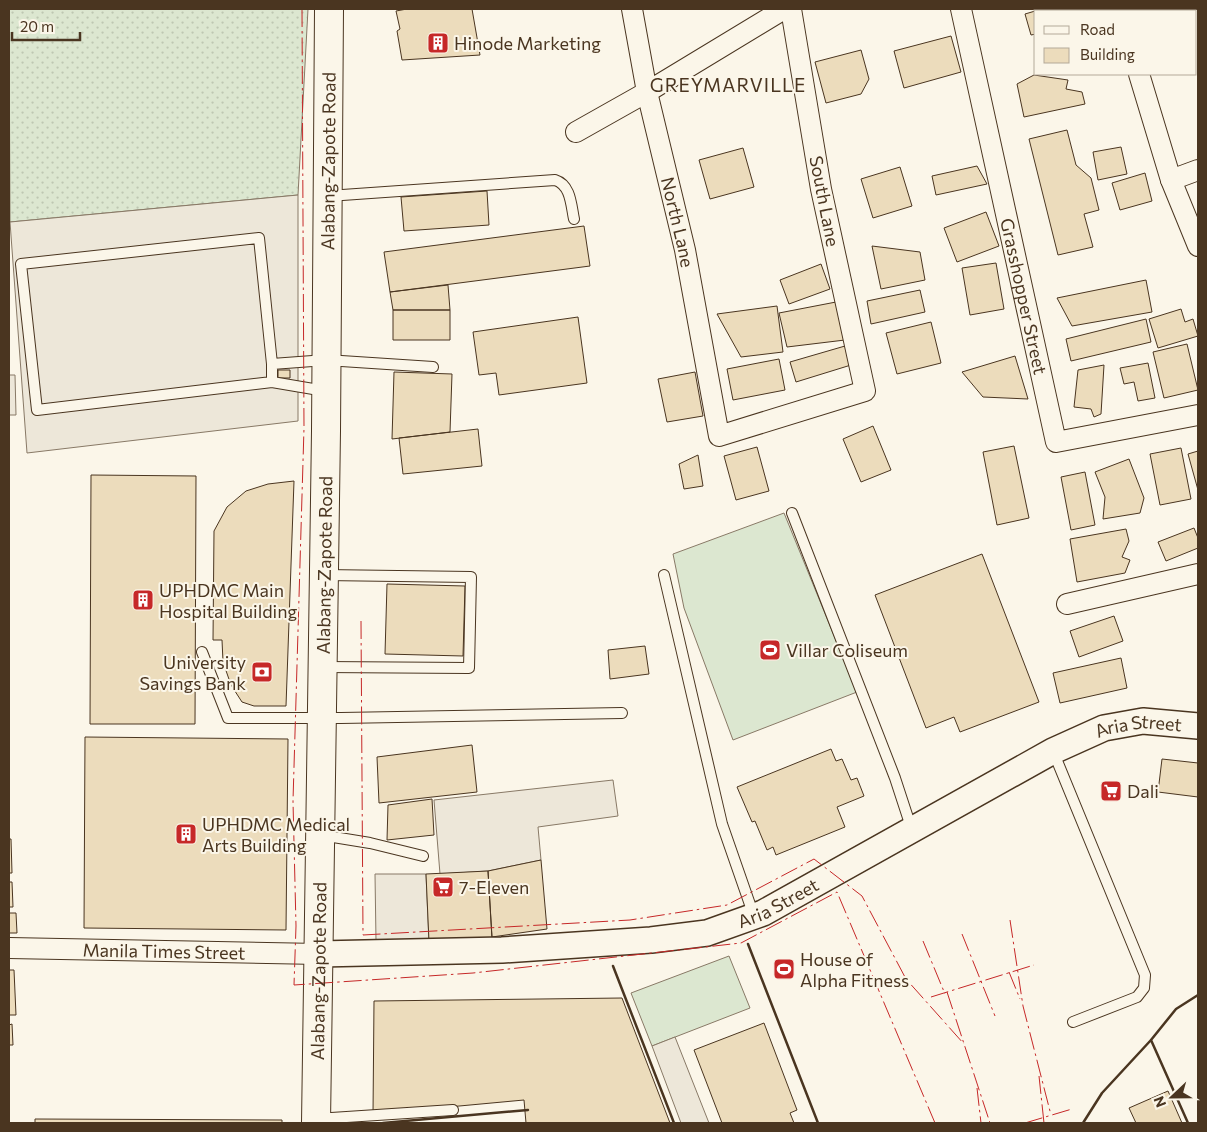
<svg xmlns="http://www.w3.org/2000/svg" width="1207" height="1132" font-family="Commissioner,sans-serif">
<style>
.grass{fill:url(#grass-dots);stroke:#887966}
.garden{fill:#dce7d0;stroke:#887966}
.parking{fill:#ede7d9;stroke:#887966}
.building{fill:#ecdcbc;stroke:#4a3520}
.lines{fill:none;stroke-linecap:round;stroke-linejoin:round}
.service-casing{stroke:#4a3520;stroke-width:12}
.minor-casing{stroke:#4a3520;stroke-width:22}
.tertiary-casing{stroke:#4a3520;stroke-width:28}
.trunk-casing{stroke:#4a3520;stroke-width:30}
.service{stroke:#fbf6e9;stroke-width:10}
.minor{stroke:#fbf6e9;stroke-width:20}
.tertiary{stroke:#fbf6e9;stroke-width:25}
.trunk{stroke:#fbf6e9;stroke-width:28}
.wall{stroke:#4a3520;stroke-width:2.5}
.power{stroke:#c62828;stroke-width:1;stroke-dasharray:18 4 2.5 4;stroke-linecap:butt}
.labels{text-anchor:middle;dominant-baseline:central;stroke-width:4;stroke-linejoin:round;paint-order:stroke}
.poi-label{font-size:18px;fill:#4a3520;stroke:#fbf6e9;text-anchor:start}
.street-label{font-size:18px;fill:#4a3520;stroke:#fbf6e9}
.neighbourhood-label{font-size:19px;letter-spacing:1px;fill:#4a3520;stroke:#fbf6e9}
</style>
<defs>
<pattern id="grass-dots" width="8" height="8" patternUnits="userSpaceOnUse" patternTransform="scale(1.25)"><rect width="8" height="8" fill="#dce7d0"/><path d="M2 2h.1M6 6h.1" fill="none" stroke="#bec7b2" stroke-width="1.8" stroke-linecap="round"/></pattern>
</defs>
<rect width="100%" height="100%" fill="#fbf6e9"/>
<path class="grass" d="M9,9H308L298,195L10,222Z"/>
<path class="garden" d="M784,513L857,692L733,740L684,608L673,554Z
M729,956L750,1008L652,1046L631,993Z"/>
<path class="parking" d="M298,195V421L27,453L10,222Z
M9,375H15L16,415H9Z
M613,780L618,816L538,827L541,860L488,871L440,874L434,800Z
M375,874H426L429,942L376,941Z
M675,1037L709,1123H681L652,1046Z"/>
<path class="building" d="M407,9H472L480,55L402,60L397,31L400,29L396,11Z
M1042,9H1051L1052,11H1036V34L1031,35L1025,14Z
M1061,9H1082L1083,11H1061Z
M1143,9H1192L1193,11H1144Z
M951,36L961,72L904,88L894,51Z
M861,50L869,79L861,94L826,103L815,62Z
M1034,75L1068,80L1066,89L1082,92L1085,104L1024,117L1017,84Z
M1067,130L1076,165L1091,178L1099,210L1084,214L1093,247L1058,255L1029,139Z
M1121,147L1127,174L1098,180L1093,152Z
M743,148L754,187L710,199L699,160Z
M977,166L987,184L936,195L932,176Z
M900,167L912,206L873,218L861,179Z
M1145,173L1152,201L1120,210L1112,183Z
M487,191L489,225L404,231L401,197Z
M986,212L999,246L957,262L944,228Z
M584,226L590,266L390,292L384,252Z
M872,246L920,252L925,280L881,289Z
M996,263L1004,309L970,315L962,268Z
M821,264L830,289L789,304L780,280Z
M1146,280L1152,312L1072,326L1057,298Z
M448,285L450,310H393L390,292Z
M920,290L925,312L871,324L867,301Z
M836,302L845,340L787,347L779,313Z
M777,306L783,352L741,357L717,314Z
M1181,309L1185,322L1193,319L1198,336L1158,348L1149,319Z
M393,310H450V340H393Z
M578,317L587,383L499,395L496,373L479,375L473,332Z
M1146,319L1151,342L1071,361L1066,339Z
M931,322L941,363L897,374L886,333Z
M1187,344L1198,390L1164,398L1153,352Z
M845,346L851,365L796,382L790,362Z
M1015,356L1028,399L983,397L962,372Z
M779,359L785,390L733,400L727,369Z
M1148,363L1155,398L1138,401L1134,382L1124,384L1120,368Z
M1104,365L1101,414L1094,417L1091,409L1074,407L1078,370Z
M278,370H290V378H278Z
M394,372L452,374L450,432L392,439Z
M695,372L703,416L667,422L658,379Z
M873,426L891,470L861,482L843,439Z
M478,429L482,466L403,474L399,438Z
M1014,446L1029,518L997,525L983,452Z
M757,447L769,491L736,500L724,456Z
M1181,448L1191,499L1160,505L1150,454Z
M1198,451V490L1188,454Z
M698,455L703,486L684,489L679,464Z
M1129,459L1144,498L1140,513L1103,519L1105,497L1095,472Z
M1085,472L1095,525L1071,530L1061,477Z
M91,475L196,476L195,724H90Z
M294,481L286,706H254L242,702L231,685L223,662L222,640H213L214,531L227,507L246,491L268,484Z
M1194,528L1198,538V548L1166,561L1158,542Z
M1126,529L1129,541L1122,557L1130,560L1125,573L1077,582L1070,539Z
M982,554L1039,702L960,732L954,717L926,728L875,595Z
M387,584L465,586L463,656L385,654Z
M1114,616L1123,641L1079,657L1070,631Z
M645,646L649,674L610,679L608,650Z
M1121,658L1127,688L1060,703L1053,673Z
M85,737L288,739L286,930L84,928Z
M472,745L477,792L379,803L377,757Z
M831,749L836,761L842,759L851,780L857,778L864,796L837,807L845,827L776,855L773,847L767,850L755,821L752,822L737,787Z
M1162,759L1198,763V797L1158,792Z
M432,799L434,835L387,840L388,805Z
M9,839H11L12,873H9Z
M541,860L547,929L492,937L488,871Z
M488,871L492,939L429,942L426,874Z
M9,882H12L13,907H9Z
M9,913H16L17,933H9Z
M9,970H14L16,1015H9Z
M622,998L670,1123H526L524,1100L373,1114L374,1001Z
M764,1023L797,1110L790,1113L794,1123H722L694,1050Z
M12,1024L13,1045H9V1025Z
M1168,1091L1182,1123H1136L1129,1108Z
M35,1119L282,1120V1123H35Z"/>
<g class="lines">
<g class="service-casing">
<path id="service" d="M328,196L555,180C571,185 571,205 574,219
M272,364L326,360L433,367
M272,382V364L259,238L21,264L37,410L272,382L325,391
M792,513L895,778L912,830
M664,575L722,824L754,916
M202,652L228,718H341L622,713
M323,667L469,668L471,577L324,575
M1053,751L1145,975L1144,988L1137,997L1073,1022
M321,835L370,843L423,856
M316,1119L453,1110"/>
</g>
<g class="minor-casing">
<g id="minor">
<path id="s1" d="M632,9L647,92L685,250L719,436L865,391L821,189L791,9"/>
<path id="s2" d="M961,9L1056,442L1198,415"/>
<path d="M1125,9V11"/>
<path d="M1139,74L1171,180L1198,246"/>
<path d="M576,132L647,92L784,9"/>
<path d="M1171,180L1198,170"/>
<path d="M1067,604L1198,574"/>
<path id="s3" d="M9,948L319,954"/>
</g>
</g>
<g class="tertiary-casing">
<g id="tertiary">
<path id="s4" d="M319,954L502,950L651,940L707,933L763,913L1053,751L1104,728L1143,721L1198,726"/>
</g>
</g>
<g class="trunk-casing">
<g id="trunk">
<path id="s5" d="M316,1123L326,431L329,9"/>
</g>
</g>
<use href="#service" class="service"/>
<use href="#minor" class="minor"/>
<use href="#tertiary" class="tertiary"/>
<use href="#trunk" class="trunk"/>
<path class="wall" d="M748,944L818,1123
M613,966L674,1123
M1151,1040L1188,1123
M383,1123L528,1110
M1083,1123L1102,1093L1151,1040L1176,1009L1198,995"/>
<path class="power" d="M302,9L304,428L293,801L296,926L294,985L473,973L741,943L837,892L935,1123
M361,621L363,935L630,920L727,905L814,859L862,896L906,979L964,1044
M1010,920L1023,1006L1051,1115
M962,934L995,1016
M923,941L945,994
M1009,972L1020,999
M947,992L990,1123
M931,997L1034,965
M1039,1076L1044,1123
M977,1088L981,1123
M1025,1123L1072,1109"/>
</g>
<defs>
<g id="building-square" transform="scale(1.125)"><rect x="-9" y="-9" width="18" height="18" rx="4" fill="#c62828" stroke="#fbf6e9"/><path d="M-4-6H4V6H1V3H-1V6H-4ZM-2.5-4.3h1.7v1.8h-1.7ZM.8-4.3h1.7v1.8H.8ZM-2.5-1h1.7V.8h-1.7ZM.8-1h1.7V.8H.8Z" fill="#fff"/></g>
<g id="stadium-square" transform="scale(1.125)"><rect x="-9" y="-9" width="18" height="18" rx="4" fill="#c62828" stroke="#fbf6e9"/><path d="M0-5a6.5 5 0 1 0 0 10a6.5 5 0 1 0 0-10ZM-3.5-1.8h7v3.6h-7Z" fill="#fff"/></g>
<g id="bank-square" transform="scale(1.125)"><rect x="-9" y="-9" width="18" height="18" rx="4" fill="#c62828" stroke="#fbf6e9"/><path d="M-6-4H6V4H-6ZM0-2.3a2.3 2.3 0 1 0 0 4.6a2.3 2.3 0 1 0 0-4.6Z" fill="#fff"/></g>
<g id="supermarket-square" transform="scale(1.125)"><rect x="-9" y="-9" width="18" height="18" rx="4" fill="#c62828" stroke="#fbf6e9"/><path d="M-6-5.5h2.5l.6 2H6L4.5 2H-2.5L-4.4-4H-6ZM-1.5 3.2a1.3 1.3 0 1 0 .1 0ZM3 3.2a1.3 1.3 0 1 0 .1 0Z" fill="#fff"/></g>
</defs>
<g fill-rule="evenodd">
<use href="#building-square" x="438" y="43"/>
<use href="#building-square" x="143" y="600"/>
<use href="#stadium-square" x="770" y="650"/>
<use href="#bank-square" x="262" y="672"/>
<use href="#supermarket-square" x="1111" y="791"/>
<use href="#building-square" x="186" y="834"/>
<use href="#supermarket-square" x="443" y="887"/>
<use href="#stadium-square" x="784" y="969"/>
</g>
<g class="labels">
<g class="poi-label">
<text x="454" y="43">Hinode Marketing</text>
<text x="159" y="590">UPHDMC Main<tspan x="159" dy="21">Hospital Building</tspan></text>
<text x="786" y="650">Villar Coliseum</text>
<text x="246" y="662" text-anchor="end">University<tspan x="246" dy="21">Savings Bank</tspan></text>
<text x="1127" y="791">Dali</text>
<text x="202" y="824">UPHDMC Medical<tspan x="202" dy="21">Arts Building</tspan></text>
<text x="459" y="887">7-Eleven</text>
<text x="800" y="959">House of<tspan x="800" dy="21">Alpha Fitness</tspan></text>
</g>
<g class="street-label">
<text stroke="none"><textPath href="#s5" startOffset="962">Alabang-Zapote Road</textPath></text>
<text transform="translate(825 201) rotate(79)">South Lane</text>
<text stroke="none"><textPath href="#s1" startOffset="218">North Lane</textPath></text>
<text stroke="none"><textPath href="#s2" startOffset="294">Grasshopper Street</textPath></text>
<text stroke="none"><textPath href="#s5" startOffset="558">Alabang-Zapote Road</textPath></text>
<text stroke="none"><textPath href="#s4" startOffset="871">Aria Street</textPath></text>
<text stroke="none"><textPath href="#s4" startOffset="466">Aria Street</textPath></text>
<text stroke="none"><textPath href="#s3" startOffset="155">Manila Times Street</textPath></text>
<text stroke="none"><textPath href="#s5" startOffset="152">Alabang-Zapote Road</textPath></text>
</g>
<g class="neighbourhood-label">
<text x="728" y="84">GREYMARVILLE</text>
</g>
</g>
<rect width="1207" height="1132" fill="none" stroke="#4a3520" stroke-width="20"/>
<rect x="1034" y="10" width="162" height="65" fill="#fbf6e9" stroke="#b4a999"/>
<rect x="1044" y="26" width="25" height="8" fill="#fbf6e9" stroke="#b4a999"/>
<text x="1080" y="35" font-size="15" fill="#4a3520">Road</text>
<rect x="1044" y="48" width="25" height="15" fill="#ecdcbc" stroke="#b4a999"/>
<text x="1080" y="60" font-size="15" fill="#4a3520">Building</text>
<g transform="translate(1172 1097) rotate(248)" stroke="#fbf6e9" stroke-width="4" paint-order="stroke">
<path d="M0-4L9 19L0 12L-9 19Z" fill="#4a3520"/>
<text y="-8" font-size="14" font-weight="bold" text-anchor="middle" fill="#4a3520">N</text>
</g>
<path d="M12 32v8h68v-8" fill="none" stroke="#4a3520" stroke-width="2.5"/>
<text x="20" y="32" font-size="15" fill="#4a3520" stroke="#fbf6e9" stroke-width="4" paint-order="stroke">20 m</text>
</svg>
